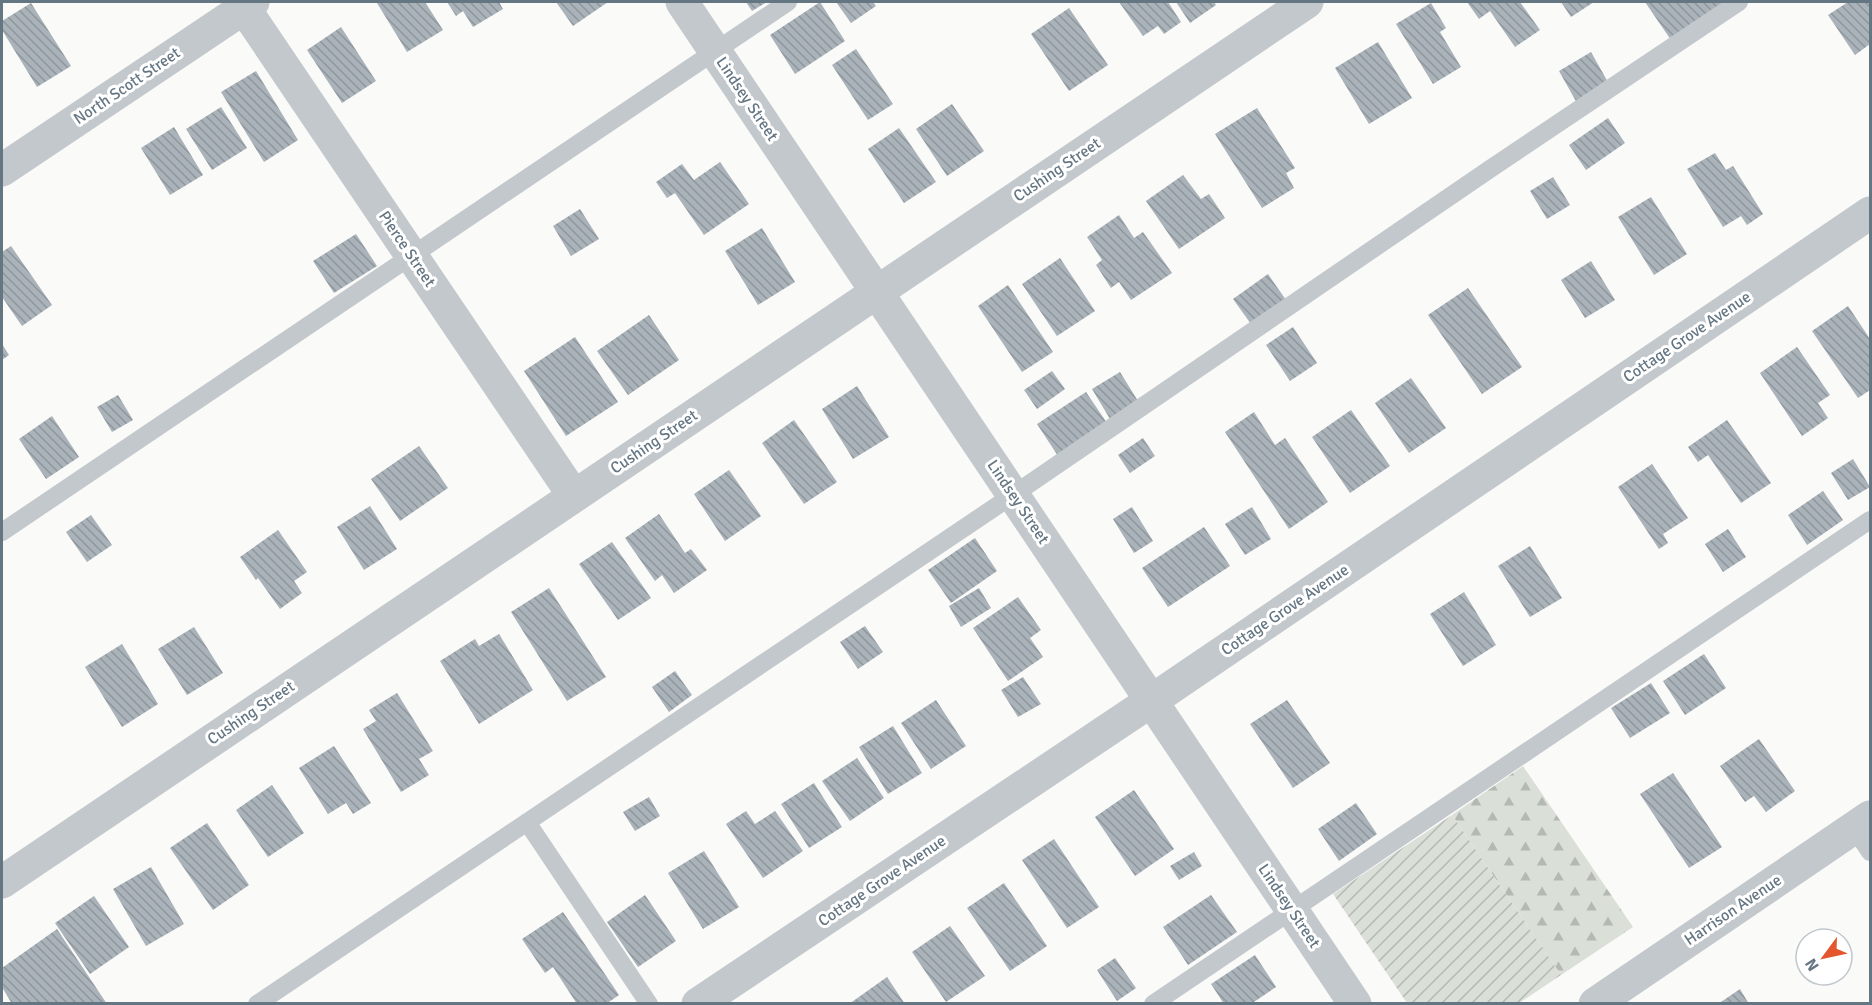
<svg xmlns="http://www.w3.org/2000/svg" width="1872" height="1005" font-family="Signika,sans-serif">
<style>
.forest{fill:url(#forest-firs)}
.garden{fill:url(#garden-furrows)}
.building{fill:url(#building-back-hatch)}
.lines{fill:none;stroke-linecap:round;stroke-linejoin:round}
.service{stroke:#c3c8cc;stroke-width:18}
.minor{stroke:#c3c8cc;stroke-width:33}
.labels{text-anchor:middle;dominant-baseline:central;stroke-width:6;stroke-linejoin:round;paint-order:stroke}
.street-label{font-size:16px;fill:#657683;stroke:#fff}
</style>
<defs>
<pattern id="forest-firs" width="22" height="20" patternUnits="userSpaceOnUse" patternTransform="scale(1.5)"><rect width="22" height="20" fill="#dadfd7"/><path d="M5 1l3.5 6h-7zM16 11l3.5 6h-7z" fill="#b4b9b4"/></pattern>
<pattern id="garden-furrows" width="10" height="10" patternUnits="userSpaceOnUse" patternTransform="scale(1.5)"><rect width="10" height="10" fill="#dadfd7"/><path d="M-1 1l2-2M0 10L10 0M9 11l2-2" fill="none" stroke="#b4b9b4"/></pattern>
<pattern id="building-back-hatch" width="6" height="6" patternUnits="userSpaceOnUse" patternTransform="scale(1.5)"><rect width="6" height="6" fill="#aab3b9"/><path d="M-1 5l2 2M0 0l6 6M5-1l2 2" fill="none" stroke="#8e969c"/></pattern>
</defs>
<rect width="100%" height="100%" fill="#fafaf8"/>
<path class="forest" d="M1523,766L1633,927L1561,975L1452,815Z"/>
<path class="garden" d="M1452,815L1561,975L1519,1003H1407L1333,894Z"/>
<path class="building" d="M379,2H425L443,30L407,52L377,3Z
M447,2H499L503,9L473,27L463,11L456,16Z
M556,2H608L573,26Z
M746,2H767L752,11Z
M820,2L845,41L795,74L770,35Z
M836,2H873L876,6L851,23Z
M1119,2H1168L1181,22L1164,34L1158,26L1143,36Z
M1176,2H1214L1216,5L1190,23Z
M1467,2H1520L1540,30L1515,47L1490,11L1479,19Z
M1561,2H1594L1571,17Z
M1645,2H1727L1671,40Z
M1848,2H1870V44L1855,55L1828,15Z
M31,3L71,66L37,87L2,30V21Z
M1431,3L1446,28L1440,32L1461,67L1433,84L1396,24Z
M1069,8L1108,65L1069,91L1031,34Z
M341,27L376,81L342,103L307,50Z
M1378,42L1412,98L1369,124L1335,68Z
M856,49L893,104L868,120L832,65Z
M1591,52L1609,84L1577,103L1559,71Z
M256,71L298,140L264,162L221,92Z
M952,104L984,151L947,176L916,129Z
M221,107L247,148L212,170L186,129Z
M1257,108L1295,168L1286,173L1294,188L1262,208L1215,134Z
M1608,118L1625,143L1586,170L1569,145Z
M174,127L203,175L170,195L141,148Z
M899,128L936,182L904,203L868,149Z
M1715,153L1726,170L1733,166L1763,214L1747,225L1741,216L1723,227L1687,169Z
M720,162L749,204L704,235L675,193L667,198L656,182L682,164L694,180Z
M1183,175L1201,199L1209,194L1225,218L1179,249L1146,201Z
M1553,177L1570,205L1547,219L1530,191Z
M1651,197L1687,254L1654,275L1618,217Z
M580,209L599,239L571,256L553,226Z
M1119,215L1134,238L1143,232L1172,273L1131,300L1119,282L1111,288L1096,265L1102,260L1087,237Z
M762,228L795,282L758,305L725,251Z
M356,234L377,266L334,293L313,261Z
M11,246L52,305L22,326L2,297V252Z
M1060,258L1095,311L1057,336L1022,284Z
M1591,261L1615,300L1585,318L1561,280Z
M1268,274L1286,300L1251,324L1233,299Z
M1008,285L1053,352L1022,372L978,306Z
M1468,288L1522,367L1482,394L1428,315Z
M1848,306L1870,339V390L1858,398L1812,331Z
M649,315L679,360L628,395L597,351Z
M1293,327L1317,363L1290,381L1266,345Z
M575,337L618,402L566,436L524,371Z
M2,344L9,355L2,360Z
M1797,347L1830,395L1818,403L1828,418L1802,436L1760,373Z
M1052,371L1065,389L1037,409L1024,390Z
M1120,372L1138,401L1110,419L1092,389Z
M1411,378L1446,428L1409,453L1375,403Z
M857,386L889,437L853,459L822,409Z
M1086,392L1107,423L1058,456L1037,424Z
M118,395L133,420L112,432L97,407Z
M1351,410L1390,466L1350,493L1312,437Z
M1254,412L1275,445L1285,438L1328,502L1289,529L1225,432Z
M52,416L79,457L46,479L19,439Z
M794,420L837,482L804,504L762,443Z
M1727,420L1771,483L1741,503L1708,455L1698,462L1688,447Z
M1143,438L1155,456L1130,473L1118,455Z
M419,446L448,488L400,521L371,479Z
M1853,459L1870,487L1848,500L1831,473Z
M1652,464L1688,518L1663,534L1668,543L1659,549L1618,487Z
M729,470L761,516L725,541L694,494Z
M1823,491L1843,520L1807,545L1788,515Z
M370,506L397,549L364,570L337,527Z
M1132,507L1153,541L1134,553L1113,519Z
M1252,507L1271,539L1245,555L1225,524Z
M659,514L685,553L691,549L707,570L674,593L662,575L655,581L625,538Z
M91,515L112,545L87,562L66,532Z
M1204,527L1230,566L1168,607L1142,568Z
M1728,529L1746,557L1723,572L1705,544Z
M278,530L307,572L294,581L302,593L280,609L258,578L256,580L240,557Z
M975,538L997,571L951,603L928,570Z
M612,542L651,598L618,620L579,564Z
M1530,546L1562,598L1530,617L1498,566Z
M549,588L606,677L567,701L511,612Z
M979,588L991,608L961,627L949,606Z
M1464,592L1496,645L1463,666L1430,614Z
M1018,597L1041,630L1030,638L1043,657L1008,681L973,628Z
M865,626L883,652L858,669L840,642Z
M194,627L223,673L187,695L158,649Z
M499,634L533,690L479,724L440,661L475,639L479,646Z
M122,644L158,704L122,727L85,667Z
M1704,654L1726,688L1685,715L1663,681Z
M675,671L692,695L669,712L652,687Z
M1023,677L1041,704L1018,717L1001,690Z
M1651,683L1670,713L1630,738L1611,708Z
M397,693L433,751L419,759L429,775L401,792L363,729L376,721L369,710Z
M936,700L966,746L931,769L901,723Z
M1287,700L1330,763L1293,788L1250,724Z
M893,726L922,773L888,794L859,747Z
M1759,739L1795,791L1766,812L1754,796L1745,802L1720,766Z
M334,746L371,803L353,814L346,803L328,814L299,768Z
M857,758L884,798L850,821L822,781Z
M1673,773L1722,847L1689,868L1640,794Z
M814,783L842,827L809,848L781,804Z
M272,785L304,833L268,857L236,810Z
M1134,790L1174,849L1135,876L1095,817Z
M649,797L660,816L635,831L623,812Z
M1356,803L1377,834L1339,861L1318,829Z
M746,811L755,824L775,811L803,851L763,878L726,824Z
M207,823L249,885L213,910L170,848Z
M1054,839L1099,907L1067,928L1022,860Z
M704,851L739,907L703,929L668,873Z
M1194,852L1202,866L1179,880L1170,866Z
M151,867L184,924L146,946L113,889Z
M1004,883L1047,946L1010,971L967,908Z
M645,895L676,941L638,967L607,922Z
M1211,895L1237,932L1188,965L1163,927Z
M94,896L129,947L90,974L55,923Z
M563,912L619,995L606,1004H577L553,967L545,973L522,939Z
M950,926L985,976L946,1002L912,952Z
M57,929L107,1004H12L2,987V968Z
M1255,955L1276,987L1251,1004H1224L1211,984Z
M1115,958L1136,988L1117,1001L1097,970Z
M887,977L905,1004H849Z
M1740,989L1749,1004H1718Z"/>
<g class="lines">
<path class="service" d="M2,532L788,2
M527,822L649,1004
M1854,828L1870,852
M257,1004L1013,495L1490,169L1739,2
M1153,1004L1870,520"/>
<path class="minor" d="M240,2L574,496
M682,2L1355,1004
M2,170L253,2
M2,882L1307,2
M698,1004L1151,701L1870,213
M1595,1004L1870,817"/>
</g>
<g class="labels">
<g class="street-label">
<text transform="translate(127 86) rotate(-34)">North Scott Street</text>
<text transform="translate(747 99) rotate(56)">Lindsey Street</text>
<text transform="translate(1057 170) rotate(-34)">Cushing Street</text>
<text transform="translate(407 249) rotate(56)">Pierce Street</text>
<text transform="translate(1687 337) rotate(-34)">Cottage Grove Avenue</text>
<text transform="translate(654 442) rotate(-34)">Cushing Street</text>
<text transform="translate(1018 502) rotate(56)">Lindsey Street</text>
<text transform="translate(1285 610) rotate(-34)">Cottage Grove Avenue</text>
<text transform="translate(251 713) rotate(-34)">Cushing Street</text>
<text transform="translate(882 881) rotate(-34)">Cottage Grove Avenue</text>
<text transform="translate(1289 906) rotate(56)">Lindsey Street</text>
<text transform="translate(1733 910) rotate(-34)">Harrison Avenue</text>
</g>
</g>
<rect width="1872" height="1005" fill="none" stroke="#657683" stroke-width="6"/>
<g transform="translate(1824 957) rotate(237)"><circle r="28" fill="#ffffff" stroke="#c1c8cd" stroke-width="1.5"/>
<path d="M0-4.5L10 22L0 15L-10 22Z" fill="#e4572e"/>
<text y="-9" font-size="16" font-weight="bold" text-anchor="middle" fill="#657683">N</text>
</g>
</svg>
